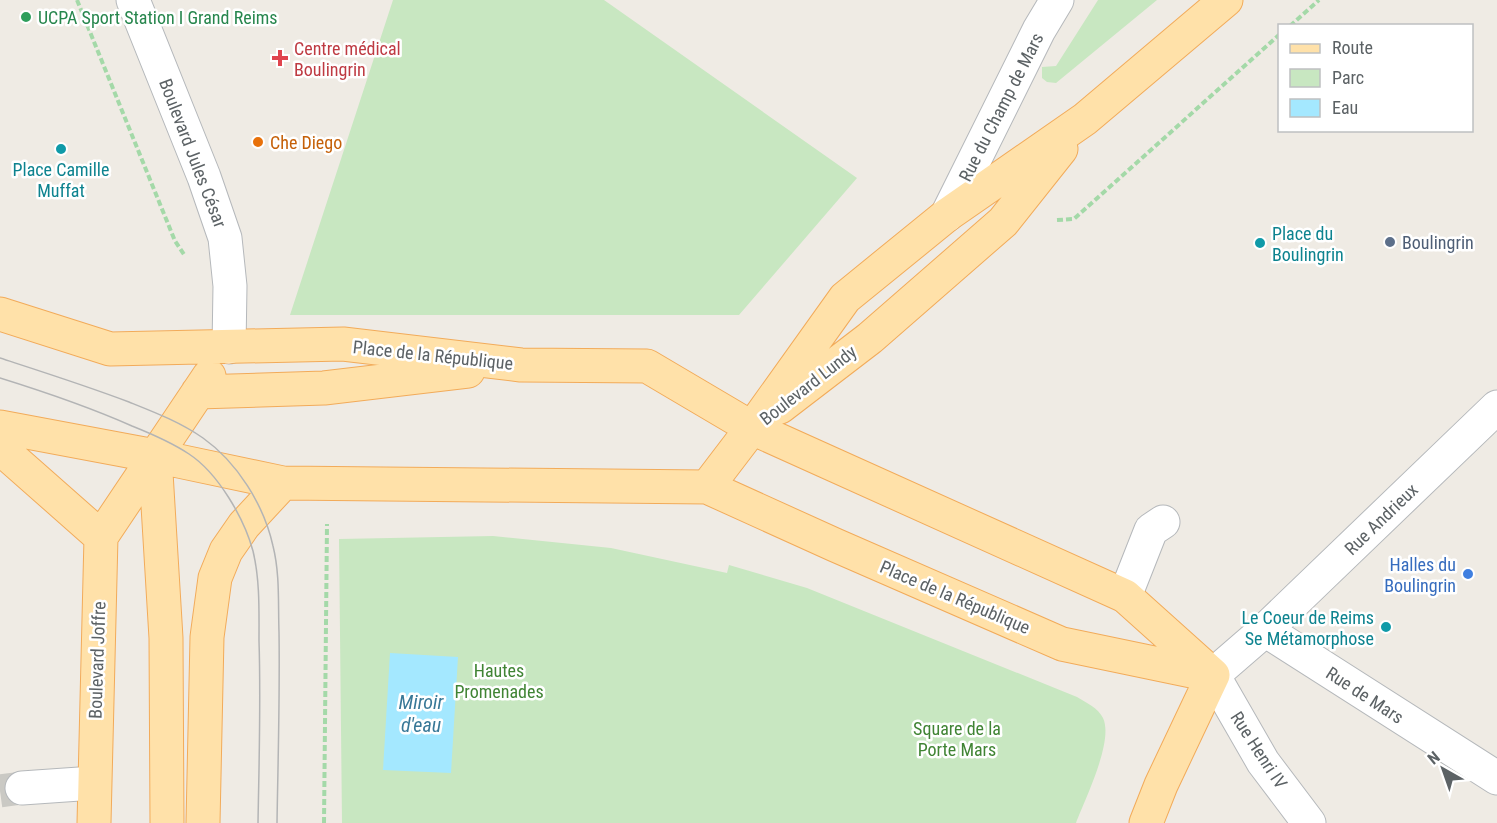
<svg xmlns="http://www.w3.org/2000/svg" width="1497" height="823" font-family="'Roboto Condensed',sans-serif">
<style>
.green{fill:#c8e7c1}
.water{fill:#a4e8ff}
.lines{fill:none;stroke-linecap:round;stroke-linejoin:round}
.minor-tunnel{stroke:#cac9c4;stroke-width:33;stroke-dasharray:33 16;stroke-linecap:butt}
.minor-casing{stroke:#b5b8bb;stroke-width:35}
.major-casing{stroke:#f2ab5a;stroke-width:35}
.path{stroke:#a4d9a8;stroke-width:4;stroke-dasharray:6 3;stroke-linecap:butt}
.minor{stroke:#fff;stroke-width:33}
.major{stroke:#ffe1a9;stroke-width:33}
.tram{stroke:#b3b4b5;stroke-width:1.5}
.leisure-dot{fill:#2e9e5b;stroke:#fff;stroke-width:2}
.health-dot{fill:#e0444e;stroke:#fff;stroke-width:2}
.food-dot{fill:#e8710a;stroke:#fff;stroke-width:2}
.culture-dot{fill:#0f9aa8;stroke:#fff;stroke-width:2}
.service-dot{fill:#5c6f8a;stroke:#fff;stroke-width:2}
.shop-dot{fill:#3f7fe0;stroke:#fff;stroke-width:2}
.labels{text-anchor:middle;dominant-baseline:central;stroke-width:5;stroke-linejoin:round;paint-order:stroke}
.leisure-label{font-size:18px;fill:#27864d;stroke:#fff;text-anchor:start}
.health-label{font-size:18px;fill:#be3a42;stroke:#fff;text-anchor:start}
.street-label{font-size:18px;fill:#5c6265;stroke:#fff}
.food-label{font-size:18px;fill:#c56008;stroke:#fff;text-anchor:start}
.culture-label{font-size:18px;fill:#0d838f;stroke:#fff}
.service-label{font-size:18px;fill:#4e5e75;stroke:#fff;text-anchor:start}
.shop-label{font-size:18px;fill:#366cbe;stroke:#fff;text-anchor:end}
.park-label{font-size:18px;fill:#408434;stroke:#fff}
.water-label{font-size:20px;font-style:italic;fill:#387897;stroke:#fff}
</style>
<rect width="100%" height="100%" fill="#efebe4"/>
<path class="green" d="M393,0H604L857,178L739,315H290Z
M1098,0H1157L1056,83L1047,82L1042,78V67L1056,66Z
M493,536L611,548L727,573L729,565L807,588L1077,697C1087,703 1098,708 1103,718C1114,741 1085,799 1076,823H342L339,539Z"/>
<path class="water" d="M390,653L458,657L451,773L383,770Z"/>
<g class="lines">
<path class="minor-tunnel" d="M0,791L22,788"/>
<g class="minor-casing">
<path id="minor" d="M133,0L204,177L225,238L230,286L229,347
M947,215L1039,30L1057,0
M1125,596L1151,530L1163,522
M1265,630L1497,778
M22,788L94,783
M1309,823L1263,762L1213,675L1265,630L1497,407"/>
</g>
<g class="major-casing">
<path id="major" d="M0,314L110,349L343,344L521,365L647,366L752,428L1125,596L1213,675
M198,392L324,388L468,371
M780,407L870,338L1003,222L1061,149
M0,427L155,456L283,483L707,487L835,545L1062,644L1211,675
M0,448L101,537
M155,456L166,638L167,823
M707,487L752,428L845,298L947,215L1085,119L1226,0
M101,537L209,376
M94,823L101,537
M203,823L207,637L215,578L226,551L244,525L283,483
M1146,823L1161,785L1213,675"/>
</g>
<path class="path" d="M77,0L175,241L185,256
M1290,26L1319,0
M1057,220L1074,219L1280,34
M324,823L327,524"/>
<use href="#minor" class="minor"/>
<use href="#major" class="major"/>
<path class="tram" d="M0,358C43,372 87,386 129,402C154,412 180,422 203,438C237,462 264,505 273,546C280,574 278,603 279,632C280,696 278,759 277,823
M0,378C45,392 89,407 132,426C152,434 171,442 189,454C218,473 244,518 253,551C260,580 259,611 259,641C261,702 259,762 258,823"/>
</g>
<circle class="leisure-dot" cx="26" cy="17" r="6"/>
<path class="health-dot" d="M277 49h6v6h6v6h-6v6h-6v-6h-6v-6h6z"/>
<circle class="food-dot" cx="258" cy="142" r="6"/>
<g class="culture-dot">
<circle cx="61" cy="149" r="6"/>
<circle cx="1260" cy="243" r="6"/>
<circle cx="1386" cy="627" r="6"/>
</g>
<circle class="service-dot" cx="1390" cy="242" r="6"/>
<circle class="shop-dot" cx="1468" cy="574" r="6"/>
<g class="labels">
<g class="leisure-label">
<text x="38" y="17">UCPA Sport Station I Grand Reims</text>
</g>
<g class="health-label">
<text x="294" y="48">Centre médical<tspan x="294" dy="21">Boulingrin</tspan></text>
</g>
<g class="street-label">
<text transform="translate(1001 107) rotate(-63)">Rue du Champ de Mars</text>
<text transform="translate(193 153) rotate(69)">Boulevard Jules César</text>
<text transform="translate(433 355) rotate(6)">Place de la République</text>
<text transform="translate(808 385) rotate(-38)">Boulevard Lundy</text>
<text transform="translate(1381 519) rotate(-44)">Rue Andrieux</text>
<text transform="translate(955 597) rotate(23)">Place de la République</text>
<text transform="translate(97 660) rotate(-88)">Boulevard Joffre</text>
<text transform="translate(1365 695) rotate(33)">Rue de Mars</text>
<text transform="translate(1259 750) rotate(57)">Rue Henri IV</text>
</g>
<g class="food-label">
<text x="270" y="142">Che Diego</text>
</g>
<g class="culture-label">
<text x="61" y="169">Place Camille<tspan x="61" dy="21">Muffat</tspan></text>
<text x="1272" y="233" text-anchor="start">Place du<tspan x="1272" dy="21">Boulingrin</tspan></text>
<text x="1374" y="617" text-anchor="end">Le Coeur de Reims<tspan x="1374" dy="21">Se Métamorphose</tspan></text>
</g>
<g class="service-label">
<text x="1402" y="242">Boulingrin</text>
</g>
<g class="shop-label">
<text x="1456" y="564">Halles du<tspan x="1456" dy="21">Boulingrin</tspan></text>
</g>
<g class="park-label">
<text x="499" y="670">Hautes<tspan x="499" dy="21">Promenades</tspan></text>
<text x="957" y="728">Square de la<tspan x="957" dy="21">Porte Mars</tspan></text>
</g>
<g class="water-label">
<text x="421" y="702">Miroir<tspan x="421" dy="23">d'eau</tspan></text>
</g>
</g>
<rect x="1278" y="24" width="195" height="108" fill="#ffffff" stroke="#bec0c1" stroke-width="1.5"/>
<rect x="1290" y="44" width="30" height="9" fill="#ffe1a9" stroke="#bec0c1" stroke-width="1.5"/>
<text x="1332" y="54" font-size="18" fill="#5c6265">Route</text>
<rect x="1290" y="69" width="30" height="18" fill="#c8e7c1" stroke="#bec0c1" stroke-width="1.5"/>
<text x="1332" y="84" font-size="18" fill="#5c6265">Parc</text>
<rect x="1290" y="99" width="30" height="18" fill="#a4e8ff" stroke="#bec0c1" stroke-width="1.5"/>
<text x="1332" y="114" font-size="18" fill="#5c6265">Eau</text>
<g transform="translate(1443 769) rotate(320)" stroke="#ffffff" stroke-width="4.5" paint-order="stroke">
<path d="M0-4.5L10 22L0 15L-10 22Z" fill="#5c6265"/>
<text y="-9" font-size="16" font-weight="bold" text-anchor="middle" fill="#5c6265">N</text>
</g>
</svg>
